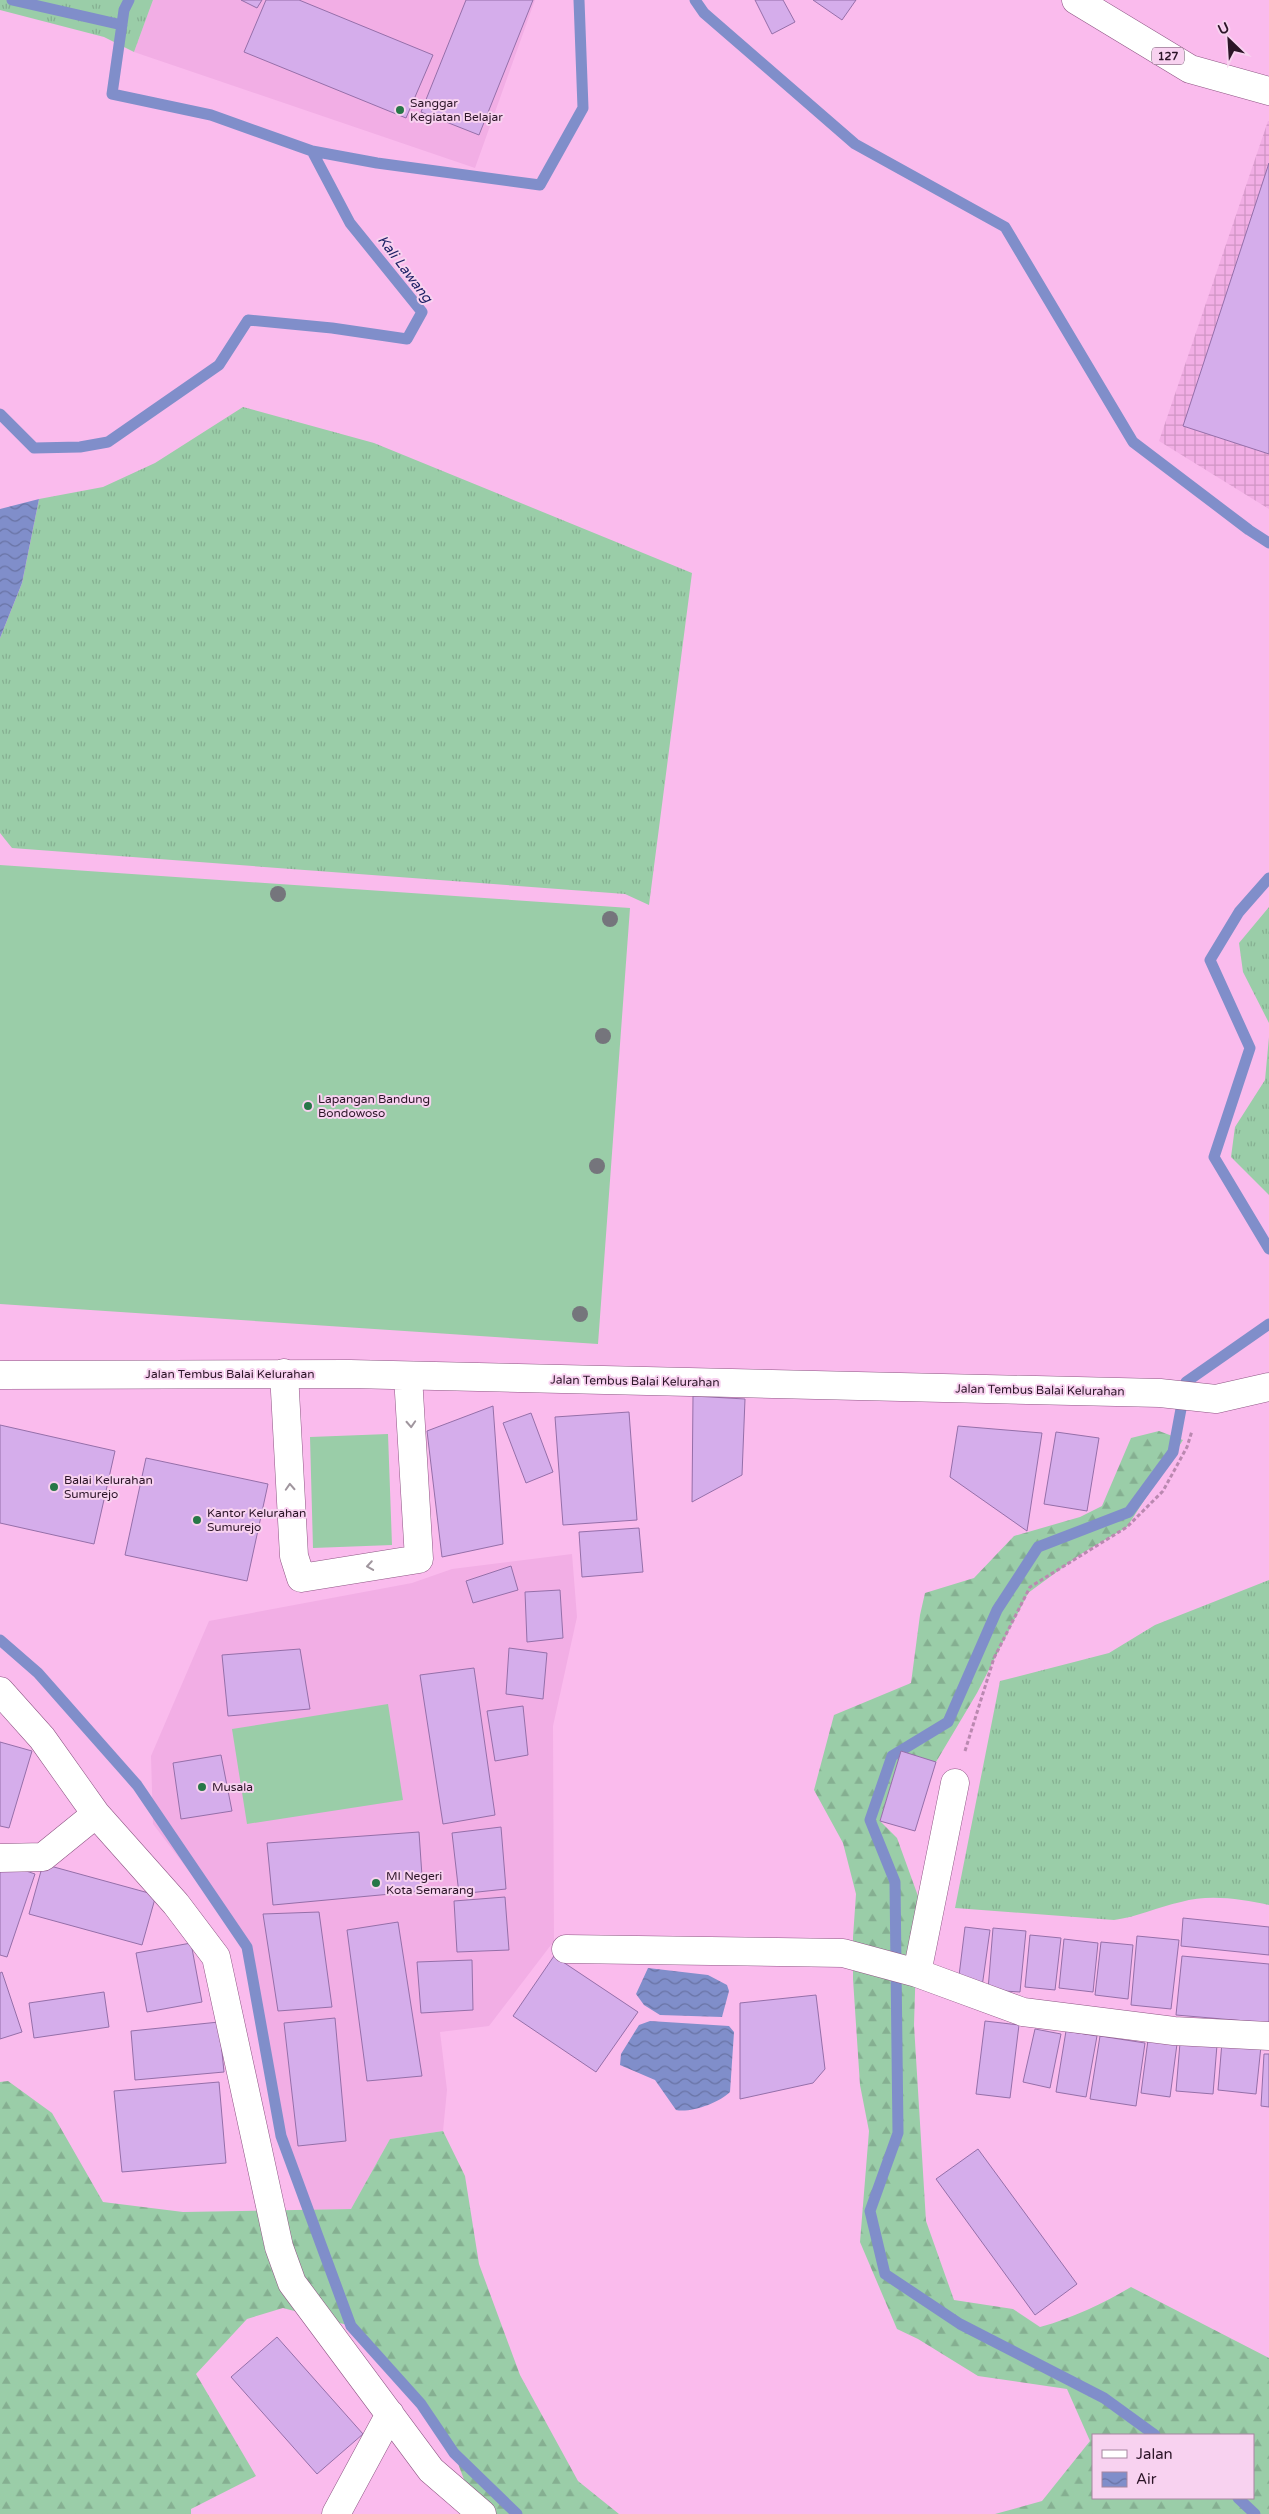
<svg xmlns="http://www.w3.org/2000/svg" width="1269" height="2514" font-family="'Varela Round',sans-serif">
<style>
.built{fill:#f2aee5}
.industrial{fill:url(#industrial-grid)}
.grass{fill:url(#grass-tufts)}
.forest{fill:url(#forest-firs);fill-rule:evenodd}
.pitch{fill:#9acda8}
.water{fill:url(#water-waves)}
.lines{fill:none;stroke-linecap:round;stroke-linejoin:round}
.stream{stroke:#808eca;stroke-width:11}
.building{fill:#d5adeb;stroke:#956fa9}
.minor-casing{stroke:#8e5684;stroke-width:29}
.major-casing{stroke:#8e5684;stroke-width:29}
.path{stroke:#ba88b0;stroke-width:3;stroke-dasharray:4 2.5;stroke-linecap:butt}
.minor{stroke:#fff;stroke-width:28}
.major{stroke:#fff;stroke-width:28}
.tree{fill:#75757c}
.oneway{stroke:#a0969e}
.poi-dot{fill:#277747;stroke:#f8d2f0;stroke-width:2}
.labels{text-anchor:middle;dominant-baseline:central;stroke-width:4;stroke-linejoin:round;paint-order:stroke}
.shield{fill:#f8d2f0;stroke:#694e64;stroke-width:1}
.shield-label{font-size:11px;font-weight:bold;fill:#2c1528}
.poi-label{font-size:12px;fill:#2c1528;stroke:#f8d2f0;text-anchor:start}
.street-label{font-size:12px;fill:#2c1528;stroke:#f8d2f0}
.water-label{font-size:14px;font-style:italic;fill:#1b1f64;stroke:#f8d2f0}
</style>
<defs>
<pattern id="industrial-grid" width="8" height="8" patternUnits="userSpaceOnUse" patternTransform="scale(1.25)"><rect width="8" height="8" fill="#f2aee5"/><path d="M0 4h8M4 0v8" fill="none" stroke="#d095c4"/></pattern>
<pattern id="grass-tufts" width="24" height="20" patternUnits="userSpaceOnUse" patternTransform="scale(1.25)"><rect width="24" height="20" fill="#9acda8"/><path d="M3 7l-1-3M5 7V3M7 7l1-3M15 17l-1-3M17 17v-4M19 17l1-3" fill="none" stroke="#85af91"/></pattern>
<pattern id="forest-firs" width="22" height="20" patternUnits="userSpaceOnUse" patternTransform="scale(1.25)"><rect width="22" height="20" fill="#9acda8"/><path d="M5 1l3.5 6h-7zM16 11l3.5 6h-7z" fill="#85af91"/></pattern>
<pattern id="water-waves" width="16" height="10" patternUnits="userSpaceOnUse" patternTransform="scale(1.25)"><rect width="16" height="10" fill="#808eca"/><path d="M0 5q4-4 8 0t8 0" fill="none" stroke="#6973a4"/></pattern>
</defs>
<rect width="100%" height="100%" fill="#fabbed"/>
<path class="built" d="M153,0H535L475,168L134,52Z
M572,1554L577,1617L553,1726L554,1941L489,2026L440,2032L447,2090L443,2131L390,2139L351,2209L308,2210L281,2136L247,1947L153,1824L151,1756L209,1621L412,1583L452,1569Z"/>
<path class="industrial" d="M1268,121H1269V509L1159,441Z"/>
<path class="grass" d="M0,0H153L134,52L104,37L0,10Z
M243,407L374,443L692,573L649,905L625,894L12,848L0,833V638L22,583L39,499L103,487L155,463Z
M1269,907V1023L1243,972L1239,943Z
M1269,1037V1195L1231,1157L1235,1127L1265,1080Z
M1269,1580V1905C1241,1899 1209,1894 1181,1902C1158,1907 1137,1917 1114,1920L955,1908L1000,1681L1109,1653L1155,1625Z"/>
<path class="forest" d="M1159,1431L1183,1440L1127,1527L1081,1554L1028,1593L977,1693L936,1762L901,1752L880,1821L897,1838L918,1896L914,2025L926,2221L954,2300L1013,2309L1040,2327C1073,2318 1102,2304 1131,2287L1269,2358V2514H995L1042,2501L1090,2441L1067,2389L978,2376L918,2339L897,2329L860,2242L869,2131L860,2085L853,1979V1937L856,1894L843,1843L814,1790L834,1715L911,1683L920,1615L925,1593L974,1578L1014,1536L1080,1517L1102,1506L1131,1438ZM1093,2435H1253V2498H1093Z
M8,2081L52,2113L103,2202L183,2212L351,2209L390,2139L443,2131L465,2176L479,2264L520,2375L578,2481L619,2514H477L454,2453L421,2404L351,2326L283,2308L247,2319L196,2374L256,2476L191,2509V2514H0V2082Z"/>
<path class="pitch" d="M0,865L630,908L598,1344L0,1304Z
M388,1434L392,1545L313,1548L310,1437Z
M388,1704L403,1800L247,1824L232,1729Z"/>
<path class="water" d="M39,499L22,583L0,638V509Z
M648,1968L708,1975L727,1985L729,1991L722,2017L660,2015L644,2005L636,1994Z
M650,2021L729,2026L734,2032L730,2092C719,2103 691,2113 676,2110L655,2080L620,2065L621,2054L639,2025Z"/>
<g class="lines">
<path class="stream" d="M12,0L122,25
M695,0L704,13L855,144L1005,227L1133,442L1249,530L1269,543
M312,151L377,163L540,185L583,108L579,0
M0,414L34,448L80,447L108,442L219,365L248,320L332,328L407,339L422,312L350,223L312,151L211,115L112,94L124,10L129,0
M1269,878L1239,912L1210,960L1250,1048L1214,1157L1269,1249
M0,1640L38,1673L137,1785L247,1947L281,2136L351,2326L421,2404L454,2453L517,2514
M1155,2435L1104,2398L960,2324L885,2274L870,2211L898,2133L895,1882L870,1820L892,1756L948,1722L997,1610L1038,1547L1129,1512L1173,1452L1186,1382L1269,1324
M1238,2498L1255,2514"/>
</g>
<path class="building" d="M241,0H262L257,8Z
M266,0H299L433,55L406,118L244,52Z
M466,0H533L479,135L421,112Z
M755,0H783L795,22L772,34Z
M813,0H856L842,20Z
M1269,163V454L1183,426Z
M693,1396L745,1399L742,1475L692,1502Z
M493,1406L503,1544L442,1557L427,1431Z
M629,1412L637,1520L563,1525L555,1417Z
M531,1413L553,1472L526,1483L503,1423Z
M0,1425L115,1451L94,1544L0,1523Z
M958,1426L1042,1433L1027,1531L950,1477Z
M1056,1432L1099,1438L1087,1511L1044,1504Z
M146,1458L268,1484L247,1581L125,1555Z
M639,1528L643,1572L582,1577L579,1532Z
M511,1566L518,1590L473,1603L466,1581Z
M560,1590L563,1638L527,1642L525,1592Z
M509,1648L547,1653L543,1699L506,1694Z
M300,1649L310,1709L228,1716L222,1655Z
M474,1668L495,1815L443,1824L420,1675Z
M523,1706L528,1755L495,1761L487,1711Z
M0,1742L32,1751L9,1828L0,1826Z
M901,1751L936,1762L915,1831L880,1821Z
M221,1755L232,1811L181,1819L173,1763Z
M501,1827L506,1889L459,1894L452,1833Z
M419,1832L423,1891L273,1905L267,1843Z
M0,1862L35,1874L7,1957L0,1955Z
M43,1864L156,1895L142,1945L29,1914Z
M505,1897L509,1950L457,1952L454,1901Z
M319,1912L332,2007L278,2011L263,1914Z
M1183,1918L1269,1927V1955L1181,1946Z
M398,1922L422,2076L367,2081L347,1930Z
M965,1927L990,1930L982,1987L958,1984Z
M993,1928L1026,1931L1020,1992L988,1990Z
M1030,1935L1061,1938L1055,1990L1025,1987Z
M1137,1936L1179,1940L1171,2009L1131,2005Z
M1064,1939L1098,1943L1093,1992L1059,1988Z
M1101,1942L1133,1945L1128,1999L1095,1995Z
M191,1943L202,2002L147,2012L136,1953Z
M554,1956L638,2012L596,2072L513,2016Z
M1182,1956L1269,1964V2023L1176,2015Z
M472,1960L473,2010L421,2013L417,1962Z
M2,1972L22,2032L0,2039V1973Z
M104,1992L109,2027L34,2038L29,2003Z
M816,1995L825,2069L813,2083L740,2099V2003Z
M335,2018L346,2141L298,2146L284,2023Z
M985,2021L1019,2025L1010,2098L976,2094Z
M219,2022L224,2072L135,2080L131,2031Z
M1035,2029L1061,2034L1050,2088L1023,2082Z
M1066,2031L1097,2036L1086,2097L1056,2092Z
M1100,2036L1145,2043L1136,2106L1090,2099Z
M1148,2040L1177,2044L1170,2097L1141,2093Z
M1222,2042L1261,2046L1256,2094L1218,2090Z
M1180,2043L1217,2045L1213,2094L1176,2091Z
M1264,2054H1269V2107L1261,2106Z
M219,2082L226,2163L122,2172L114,2091Z
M978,2149L1077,2284L1035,2315L936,2179Z
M277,2337L363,2434L317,2474L231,2377Z"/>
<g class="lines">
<g class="minor-casing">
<path id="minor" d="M284,1373L294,1556L301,1578L419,1559L408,1376
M0,1375L350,1374L1160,1393L1216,1399L1269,1387
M0,1691L42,1738L96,1814L176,1904L216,1957L279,2247L292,2283L431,2470L482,2514
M0,1858L43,1857L96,1814
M566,1949L843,1953L917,1973L1023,2012L1174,2031L1269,2036
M917,1973L955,1783
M336,2514L390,2414"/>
</g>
<g class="major-casing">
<path id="major" d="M1076,0L1190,69L1269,91"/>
</g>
<path class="path" d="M965,1751L994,1658L1030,1587L1127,1527L1163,1491L1187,1447L1192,1431"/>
<use href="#minor" class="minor"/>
<use href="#major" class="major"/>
</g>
<g class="tree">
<circle cx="278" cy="894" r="8"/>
<circle cx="610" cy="919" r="8"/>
<circle cx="603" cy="1036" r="8"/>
<circle cx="597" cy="1166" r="8"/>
<circle cx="580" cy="1314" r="8"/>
</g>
<defs><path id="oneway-chevron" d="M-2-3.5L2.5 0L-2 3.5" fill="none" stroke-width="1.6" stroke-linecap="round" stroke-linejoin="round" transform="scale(1.25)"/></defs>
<g class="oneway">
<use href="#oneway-chevron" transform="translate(411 1424) rotate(87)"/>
<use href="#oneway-chevron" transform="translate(290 1487) rotate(-93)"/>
<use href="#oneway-chevron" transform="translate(370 1566) rotate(171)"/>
</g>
<g class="poi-dot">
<circle cx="400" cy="110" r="5"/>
<circle cx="308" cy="1106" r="5"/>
<circle cx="54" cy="1487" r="5"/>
<circle cx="197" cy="1520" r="5"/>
<circle cx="202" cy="1787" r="5"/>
<circle cx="376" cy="1883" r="5"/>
</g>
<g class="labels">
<rect class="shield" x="1152" y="47.5" width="32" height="17" rx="4"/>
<g class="shield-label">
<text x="1168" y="56">127</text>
</g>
<g class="poi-label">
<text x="410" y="103">Sanggar<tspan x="410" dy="14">Kegiatan Belajar</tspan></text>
<text x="318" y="1099">Lapangan Bandung<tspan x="318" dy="14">Bondowoso</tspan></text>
<text x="64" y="1480">Balai Kelurahan<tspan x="64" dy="14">Sumurejo</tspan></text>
<text x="207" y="1513">Kantor Kelurahan<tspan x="207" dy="14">Sumurejo</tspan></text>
<text x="212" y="1787">Musala</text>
<text x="386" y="1876">MI Negeri<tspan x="386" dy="14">Kota Semarang</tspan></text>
</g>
<g class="street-label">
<text x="230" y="1374">Jalan Tembus Balai Kelurahan</text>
<text transform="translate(635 1381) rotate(1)">Jalan Tembus Balai Kelurahan</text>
<text transform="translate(1040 1390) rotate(1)">Jalan Tembus Balai Kelurahan</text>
</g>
<g class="water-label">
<text transform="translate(405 269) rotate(53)">Kali Lawang</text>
</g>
</g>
<rect x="1092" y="2434" width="162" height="65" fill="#f8d2f0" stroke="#a686a0"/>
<rect x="1102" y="2450" width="25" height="8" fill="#ffffff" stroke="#a686a0"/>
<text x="1136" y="2459" font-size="15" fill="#2c1528">Jalan</text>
<rect x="1102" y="2472" width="25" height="15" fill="url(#water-waves)" stroke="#a686a0"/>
<text x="1136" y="2484" font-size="15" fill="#2c1528">Air</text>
<g transform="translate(1229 40) rotate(335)" stroke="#f8d2f0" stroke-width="4" paint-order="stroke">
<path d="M0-4L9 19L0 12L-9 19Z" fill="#2c1528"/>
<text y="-8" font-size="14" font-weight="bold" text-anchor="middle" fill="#2c1528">U</text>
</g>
</svg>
